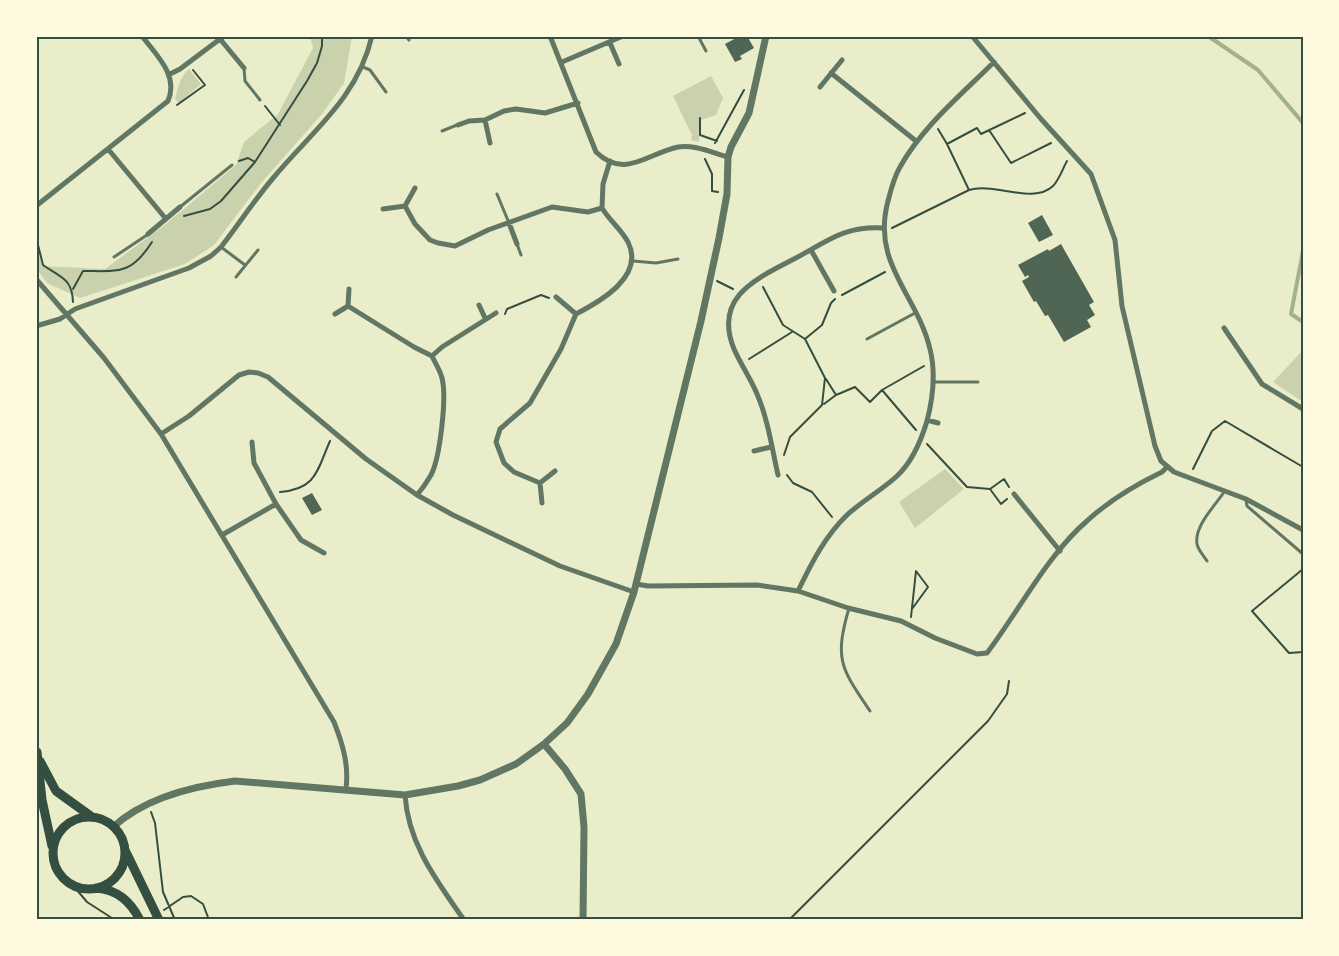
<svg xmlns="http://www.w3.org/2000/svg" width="1339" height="956" font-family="Figtree,sans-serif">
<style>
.green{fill:#cad2ad}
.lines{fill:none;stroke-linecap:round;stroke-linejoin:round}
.stream{stroke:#a3b18a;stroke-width:4}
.building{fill:#4f6655}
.path{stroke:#344e41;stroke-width:2}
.service{stroke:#617663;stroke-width:3}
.minor{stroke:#617663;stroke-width:5}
.tertiary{stroke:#617663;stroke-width:7}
.trunk{stroke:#344e41;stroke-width:9}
.neatline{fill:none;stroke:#344e41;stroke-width:2}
</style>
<rect width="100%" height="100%" fill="#e9edc9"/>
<path class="green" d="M310,36H352L344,83L322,114L261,183L214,245L185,264L80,298L47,283L36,268V244L42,266L105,269L166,224L236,165L244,142L278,114L313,48Z
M189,69L201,84L179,103L175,99C179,86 179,78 189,69Z
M711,76L723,98L716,115L701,120L699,142L691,140L692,135L673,96Z
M1303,350V402L1273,382Z
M945,469L964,489L915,528L899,502Z"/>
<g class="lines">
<path class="stream" d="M1208,36L1258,70L1303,123
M1303,251L1291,314L1303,322"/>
</g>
<path class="building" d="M740,36H747L754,48L740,56L742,59L735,62L725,44Z
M1042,215L1053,235L1039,242L1028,223Z
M1061,244L1094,302L1089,305L1095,315L1087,320L1091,327L1064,342L1048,315L1045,316L1036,301L1034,302L1022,281L1029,277L1028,275L1025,277L1018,265L1048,249L1049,251Z
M312,493L322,510L312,515L302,498Z"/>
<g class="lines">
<path class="path" d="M177,105L205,85L193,70
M265,106L280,125
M700,118V135L717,141
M938,129L947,144L977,128L981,134L1025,113
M989,130L1011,163L1051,143
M715,143L744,90
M947,144L969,190
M705,159L712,174V191L718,192
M239,161L248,158L255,162
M184,216L210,209L221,201L255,162L307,81L317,63L322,46V36
M892,228L969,190C994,182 1033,205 1053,186C1059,180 1063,168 1067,161
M36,237L43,265C61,278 72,278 73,302
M717,281L733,289
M763,287L783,325L805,339
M73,289L83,271C119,271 131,275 152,242
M842,295L885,272
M505,314L507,309L541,295L549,298
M749,359L792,332
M826,379L836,395
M882,390L924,366
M824,404L836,395L855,387L870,402L882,390L916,430
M927,444L967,487L990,489L1001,504L1007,499
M784,455L790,437L822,405L825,378L805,339L822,325L831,303L835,299
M1193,469L1212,431L1225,421L1303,467
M787,475L793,483L812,492L832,517
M990,489L1004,479L1009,487
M280,492C317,489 317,470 330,441
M1303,569L1252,611L1289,653L1303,652
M911,617L916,571L928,587L912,609
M151,812L155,823L163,892L175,920
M71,883L87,902L115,920
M164,910L183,897L191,896L203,904L209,920
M789,920L988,721L1007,694L1009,681"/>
<path class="service" d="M406,36L409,40
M698,36L706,51
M363,67L370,70L386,92
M244,68L245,81L260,100
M442,131L457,125
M497,194L509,223
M180,207L232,165
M517,244L521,255
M221,247L245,265
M114,257L147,235
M633,261L656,263L678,259
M236,277L258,250
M867,339L915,313
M934,382H978
M1246,500L1247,506L1303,554
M1207,561C1204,556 1198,550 1197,544C1194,526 1215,506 1224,492
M849,608C834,660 841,668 870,711"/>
<path class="minor" d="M550,36L596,152C625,180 648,153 678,147C693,144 713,153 728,157
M972,36L1041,119L1091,174L1115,240L1122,306L1155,446L1161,461L1174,472L1246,499L1303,530
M220,39L244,68
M610,43L619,64
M562,62L623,36
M831,73L916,141
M170,74L180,69L224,36
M820,87L842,60
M485,120L490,143
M458,125L469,121L485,120L504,111L516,109L545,113L578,103
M108,149L166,219
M36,206L168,101C179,75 156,55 142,36
M405,206L415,224L430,240L438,243L455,246L488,230L552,207L588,212L602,208
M383,209L405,206L415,188
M509,223L517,244
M148,234L180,207
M811,250L834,291
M36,279L104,358L161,434L334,722C343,745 349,765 346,789
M556,297L576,314C601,301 645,276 628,242C621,229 609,220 602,208L603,184L610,161
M479,305L485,318
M348,306L349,289
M335,314L348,306L414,347L432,356
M36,326L60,319L75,309L189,268L211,256L221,247C239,224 255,199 274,177C313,130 357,99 372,36
M1224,328L1262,384L1303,409
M927,420L938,423
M161,434L189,416L239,375L249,372L258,373L268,377L366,459L417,495L453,515L560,566L634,592
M252,442L254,463L276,504L301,540L324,553
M754,451L771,447
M778,475C772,449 768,419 757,394C751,379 741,365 734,349C713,297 756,279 794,259C828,241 843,226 883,228
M540,483L514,472L504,463L496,442L500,429L530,403L561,349L576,314
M1014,494L1060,551
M417,495C422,489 427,482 431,475C440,458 447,397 442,378C440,370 435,363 432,356L442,347L496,313
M542,503L540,483L555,471
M222,535L276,504
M636,584L648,586L757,585L798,591L848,608L901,621L935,638L977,654L987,653C1019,611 1047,555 1088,520C1110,500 1135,485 1162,472L1167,467
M798,591C811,564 825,536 847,515C862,501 882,490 897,476C912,462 921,441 927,421C933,398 936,373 930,349C917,294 871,264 888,201C891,189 894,177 900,167C923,126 961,95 994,62
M405,795C408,844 437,881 464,920"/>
<path class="tertiary" d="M544,744L565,769L581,794L584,827L583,920
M113,827C146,797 193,786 235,781L405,795L458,786L480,780L516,764L544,744L567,723L588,694L616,644L634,592L701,321L719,238L727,194L728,157L731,147L749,113L766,36"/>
<path class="trunk" d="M37,752L42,800L52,846
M40,761L56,791L92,817
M53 853a36 36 0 1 1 72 0a36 36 0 1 1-72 0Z
M125,850L159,920
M96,888C118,890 130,901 140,920"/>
</g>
<rect width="1339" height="956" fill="none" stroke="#fefae0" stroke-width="75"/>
<rect x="38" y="38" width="1264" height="880" class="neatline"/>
</svg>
